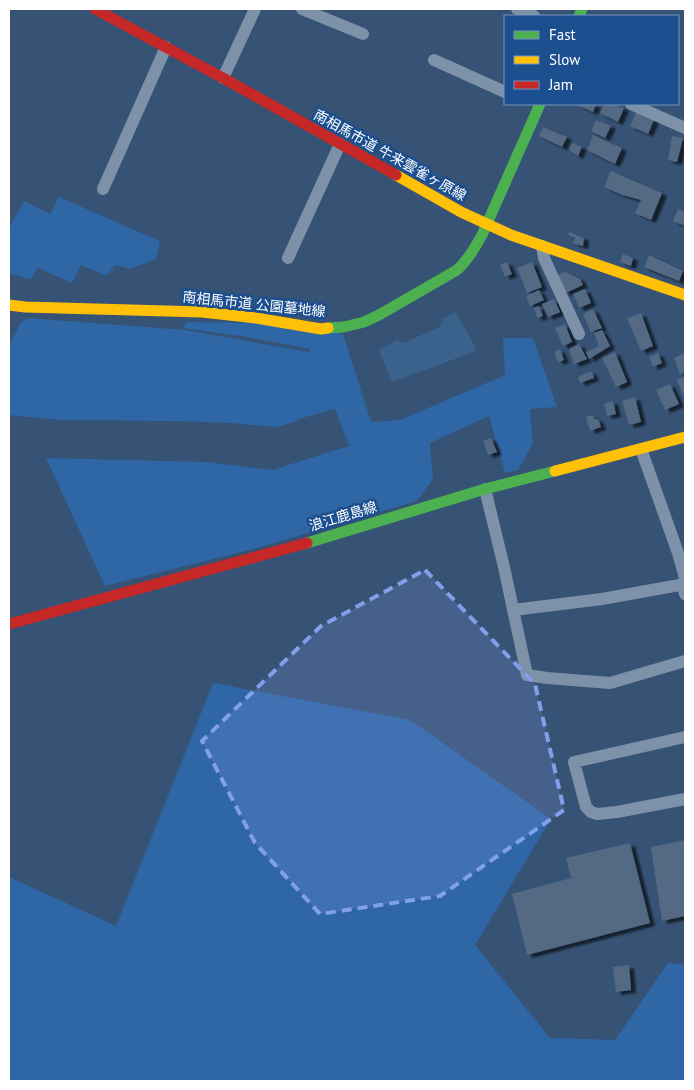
<svg xmlns="http://www.w3.org/2000/svg" width="694" height="1090" font-family="'PT Sans','Noto Sans JP',sans-serif">
<style>
.green{fill:#2f66a5}
.water{fill:#3b618d}
.building{fill:#526984;filter:url(#shadow)}
.lines{fill:none;stroke-linecap:round;stroke-linejoin:round}
.street{stroke:#7d92a8;stroke-width:12}
.fast{stroke:#4caf50;stroke-width:11}
.slow{stroke:#ffc107;stroke-width:11}
.jam{stroke:#c62828;stroke-width:11}
.marked{fill:#839eea;fill-opacity:0.2;stroke:#839eea;stroke-width:4;stroke-dasharray:10 6;stroke-linejoin:round}
.labels{text-anchor:middle;dominant-baseline:central;stroke-width:5;stroke-linejoin:round;paint-order:stroke}
.street-label{font-size:14px;fill:#fff;stroke:#1b4f8f}
</style>
<defs>
<filter id="shadow"><feDropShadow dx="5" dy="3" stdDeviation="1" flood-color="#0009"/></filter>
</defs>
<rect width="100%" height="100%" fill="#365274"/>
<path class="green" d="M59,197L160,241L156,259L130,269L115,265L107,276L81,265L72,283L38,268L31,279L9,274V228L24,201L50,214Z
M28,318L185,330L310,352V349L247,337L183,328L186,322L263,323L343,334L371,422L400,420L505,375L503,338H533L557,407L530,409L533,443L518,470L505,473L489,416L430,443L433,479L417,501L254,549L105,586L46,458L206,462L272,470L349,446L335,409L298,419L297,421L278,427L230,423L175,421L60,420L9,415V346L21,322Z
M213,683L410,720L551,819L475,945L550,1038L615,1040L668,963L685,965V1081H9V877L116,926Z"/>
<path class="water" d="M456,313L476,348L474,352L392,382L391,381L379,350L397,340L403,343L438,328L442,324L441,319L447,316L448,317L451,314Z"/>
<path class="building" d="M578,104H596L593,112L577,105Z
M604,104H613L624,108L618,122L600,113Z
M636,112L654,120L648,134L630,126Z
M596,120L611,126L605,138L591,131Z
M543,127L567,137L562,147L539,136Z
M593,135L622,148L615,164L587,150Z
M672,136L683,138L677,162L668,160Z
M572,143L582,147L578,156L569,150Z
M611,171L662,193L651,220L635,213L641,200L622,195L604,187Z
M678,209L685,212V226L673,221Z
M569,232L584,238L583,246L573,243L575,238L568,235Z
M623,254L633,258L631,266L620,262Z
M649,255L683,271L679,281L644,267Z
M507,262L512,274L505,277L500,265Z
M532,262L542,287L527,293L517,268Z
M565,272L580,279L583,285L565,293L557,275Z
M585,289L591,303L579,308L573,294Z
M539,290L544,300L530,306L526,296Z
M554,299L560,312L548,317L542,304Z
M539,306L543,316L537,318L534,308Z
M593,309L602,328L591,332L583,314Z
M641,313L653,346L641,351L627,318Z
M565,324L572,342L563,346L555,328Z
M602,330L610,346L589,359L586,352L599,346L594,333Z
M579,344L587,359L574,364L569,349Z
M560,349L564,360L558,362L554,352Z
M615,352L627,382L616,387L602,358Z
M658,353L662,363L653,367L649,357Z
M685,353V372L680,374L674,358Z
M591,371L594,378L580,383L578,377Z
M685,376V400L677,380Z
M670,384L679,404L665,410L656,390Z
M635,397L641,422L629,425L622,401Z
M613,401L616,414L607,416L604,404Z
M593,415L594,419H598L601,427L590,431L586,417Z
M491,438L497,452L488,455L483,441Z
M685,840V916L662,921L651,847Z
M630,843L650,923L527,955L512,894L571,878L566,858Z
M629,965L631,990L616,992L613,967Z"/>
<g class="lines">
<path class="street" d="M302,9L363,34
M517,9L534,16
M434,60L505,92
M223,78L255,9
M631,104L685,128
M103,189L166,47
M542,246L544,258L579,334
M288,258L340,144
M641,449L678,553L685,578L684,590L685,594
M485,489L504,567L527,675L547,678L610,683L685,661
M513,610L602,599L685,584
M685,737L574,762L586,807L591,812L597,814L617,812L685,799"/>
<path class="fast" d="M579,16L582,9
M328,328L344,327L364,322L379,315L457,270C468,260 475,248 482,235L540,104
M307,543L485,489L555,471"/>
<path class="slow" d="M396,175L461,212L511,235L685,295
M9,305L25,307L202,312L256,318L321,329L328,328
M555,471L685,437"/>
<path class="jam" d="M95,9L223,78L396,175
M9,624L307,543"/>
</g>
<path class="marked" d="M425,570L535,684L564,810L440,896L320,914L255,843L202,741L321,626Z"/>
<g class="labels">
<g class="street-label">
<text transform="translate(390 155) rotate(29)">南相馬市道 牛来雲雀ヶ原線</text>
<text transform="translate(254 304) rotate(6)">南相馬市道 公園墓地線</text>
<text transform="translate(343 516) rotate(-17)">浪江鹿島線</text>
</g>
</g>
<rect width="694" height="1090" fill="none" stroke="#ffffff" stroke-width="20"/>
<rect x="504" y="15" width="175" height="90" fill="#1b4f8f" stroke="#7695bc"/>
<rect x="514" y="31" width="25" height="8" fill="#4caf50" stroke="#7695bc"/>
<text x="549" y="40" font-size="15" fill="#ffffff">Fast</text>
<rect x="514" y="56" width="25" height="8" fill="#ffc107" stroke="#7695bc"/>
<text x="549" y="65" font-size="15" fill="#ffffff">Slow</text>
<rect x="514" y="81" width="25" height="8" fill="#c62828" stroke="#7695bc"/>
<text x="549" y="90" font-size="15" fill="#ffffff">Jam</text>
</svg>
